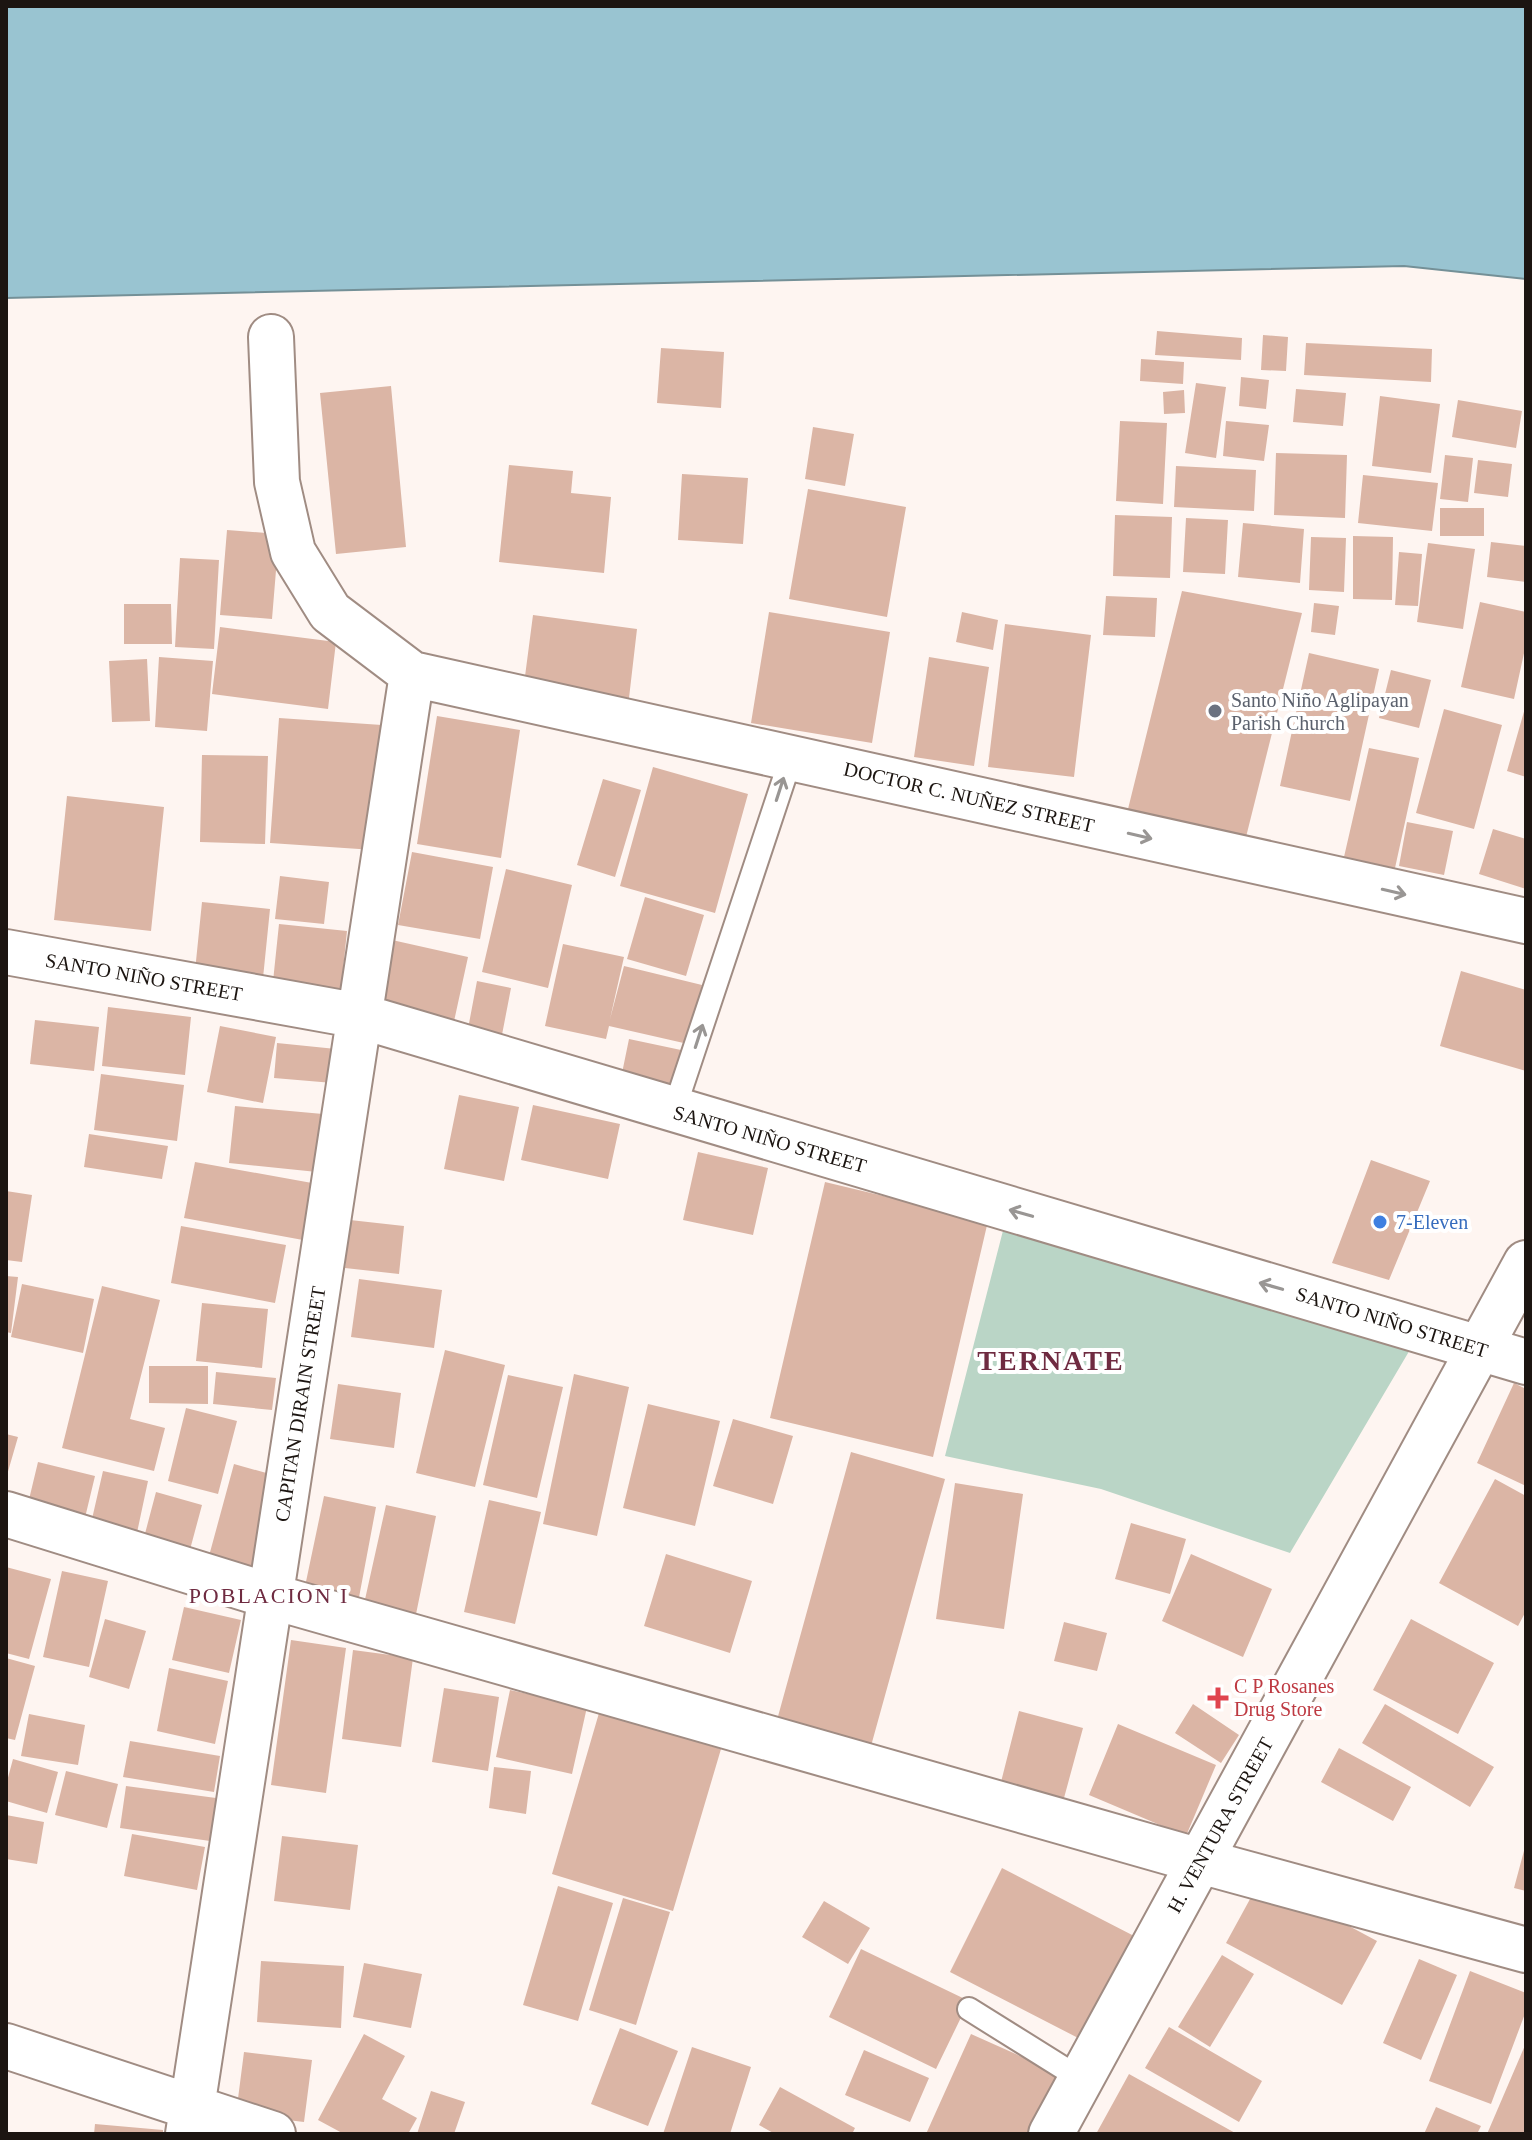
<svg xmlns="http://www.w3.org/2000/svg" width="1532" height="2140" font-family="'Times New Roman',serif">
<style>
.green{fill:#bad5c6}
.water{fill:#99c4d1;stroke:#749097;stroke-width:2}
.building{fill:#dbb5a5}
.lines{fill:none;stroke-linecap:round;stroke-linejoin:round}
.lane-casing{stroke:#a08c83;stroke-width:26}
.street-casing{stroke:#a08c83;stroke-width:48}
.secondary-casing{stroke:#a08c83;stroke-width:48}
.lane{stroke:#fff;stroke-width:22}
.street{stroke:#fff;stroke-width:44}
.secondary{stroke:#fff;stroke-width:44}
.oneway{stroke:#999694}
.worship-dot{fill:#6b7280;stroke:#fff;stroke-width:3}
.shop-dot{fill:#3f7fe0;stroke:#fff;stroke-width:3}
.health-dot{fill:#e0444e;stroke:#fff;stroke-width:3}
.labels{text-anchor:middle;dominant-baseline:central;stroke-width:8;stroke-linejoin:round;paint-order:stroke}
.worship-label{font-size:20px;fill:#5b616d;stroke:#fff;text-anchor:start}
.street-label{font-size:20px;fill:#1c1511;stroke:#fff}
.shop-label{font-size:20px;fill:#366cbe;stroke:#fff;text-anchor:start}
.health-label{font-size:20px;fill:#be3a42;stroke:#fff;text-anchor:start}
.neighbourhood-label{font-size:22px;letter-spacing:2px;fill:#6f2b41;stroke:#fff}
.district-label{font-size:28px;font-weight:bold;letter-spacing:2px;fill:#6f2b41;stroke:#fff}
</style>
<rect width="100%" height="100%" fill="#fef5f1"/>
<path class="green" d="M1006,1219L1411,1348L1290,1553L1101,1489L945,1456Z"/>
<path class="water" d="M6,6H1526V279L1404,266L6,298Z"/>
<path class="building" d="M1157,331L1242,338L1241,360L1155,355Z
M1263,335L1288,337L1286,371L1261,370Z
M1306,343L1432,349L1431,382L1304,375Z
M661,348L724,352L721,408L657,403Z
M1141,359L1184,362L1183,384L1140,381Z
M1241,377L1269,380L1266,409L1239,406Z
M1196,383L1226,387L1216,458L1185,453Z
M391,386L406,547L336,554L320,393Z
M1296,389L1346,393L1343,426L1293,422Z
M1184,390L1185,413L1164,414L1163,392Z
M1380,396L1440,404L1431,473L1372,466Z
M1458,400L1522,411L1516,448L1452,437Z
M1120,421L1167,423L1163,504L1116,501Z
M1226,421L1269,425L1264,461L1223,456Z
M813,427L854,434L845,486L805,479Z
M1276,453L1347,455L1345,518L1274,515Z
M1445,455L1473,458L1468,502L1440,499Z
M1478,460L1512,464L1508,497L1474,493Z
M509,465L573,471L571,493L611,497L604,573L499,562Z
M1176,466L1256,470L1254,511L1174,507Z
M682,474L748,478L743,544L678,540Z
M1363,475L1438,483L1432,531L1358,523Z
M808,489L906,507L887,617L789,599Z
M1440,508H1484V536H1440Z
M1115,515L1172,517L1170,578L1113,576Z
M1186,518L1228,520L1225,574L1183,572Z
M1243,523L1304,529L1300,583L1238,577Z
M227,530L279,534L272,619L220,615Z
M1353,536L1393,537L1392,600L1353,599Z
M1311,537L1346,538L1344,592L1309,590Z
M1491,542L1526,546V582L1487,577Z
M1428,543L1475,549L1463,629L1417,622Z
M1399,552L1422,554L1418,606L1395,605Z
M180,558L219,560L214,649L175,647Z
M1182,591L1302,613L1246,837L1128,809Z
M1106,596L1157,598L1155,637L1103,635Z
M1480,602L1526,612V644L1514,699L1461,687Z
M1314,603L1339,606L1335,635L1311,632Z
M124,604H171L172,644H124Z
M769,612L890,632L872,743L751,723Z
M962,612L998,620L993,650L956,642Z
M533,615L637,629L629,698L524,684Z
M1005,624L1091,635L1074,777L988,767Z
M220,627L336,642L328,709L212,694Z
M1309,653L1379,669L1350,801L1280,786Z
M159,657L213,661L207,731L155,727Z
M929,657L989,667L974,766L914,757Z
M147,659L150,721L112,722L109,661Z
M1391,670L1431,680L1419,728L1379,718Z
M1525,708H1526V777L1507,771Z
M1444,709L1502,725L1474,829L1416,813Z
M437,716L520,730L501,858L417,844Z
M279,718L382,725L374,850L270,843Z
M1369,748L1419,758L1395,868L1344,857Z
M202,755L268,756L265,844L200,842Z
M653,767L748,794L715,913L620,886Z
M603,779L641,790L615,877L577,865Z
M67,796L164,807L151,931L54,920Z
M1407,822L1453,831L1444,875L1399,866Z
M1493,829L1526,839V889L1479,874Z
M412,852L493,867L480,939L398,925Z
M506,869L572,885L548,988L482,972Z
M280,876L329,882L324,924L275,919Z
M645,897L704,915L686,976L627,959Z
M202,902L270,909L263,978L195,971Z
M279,924L347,931L340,999L272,991Z
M392,940L468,957L453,1026L376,1009Z
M563,944L624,957L610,1019L624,966L702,985L688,1044L609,1026L606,1039L545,1026Z
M1461,971L1526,990V1071L1440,1046Z
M477,981L511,988L501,1040L467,1034Z
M108,1007L191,1017L185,1075L102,1066Z
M35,1020L99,1027L94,1071L30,1064Z
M220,1026L276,1037L263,1103L207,1092Z
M629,1039L681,1050L672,1089L621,1078Z
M277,1043L336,1049L333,1083L274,1078Z
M101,1074L184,1085L177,1141L94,1130Z
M459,1095L519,1107L504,1181L444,1169Z
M533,1105L620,1124L608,1179L521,1160Z
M235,1106L323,1114L317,1172L229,1163Z
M89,1134L168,1146L162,1179L84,1167Z
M698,1152L768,1168L753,1235L683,1220Z
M1371,1160L1430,1181L1389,1280L1332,1263Z
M195,1162L312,1183L303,1240L184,1218Z
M825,1182L988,1221L933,1457L770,1418Z
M6,1191L32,1195L22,1262L6,1260Z
M350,1220L404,1226L399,1274L345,1268Z
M181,1226L286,1245L275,1303L171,1283Z
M6,1276L18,1277L11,1333L6,1332Z
M359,1279L442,1290L434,1348L351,1337Z
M22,1284L94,1299L83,1353L11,1337Z
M102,1286L160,1300L130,1419L165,1428L154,1471L62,1448Z
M202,1303L268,1309L262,1368L196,1361Z
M445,1350L505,1365L475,1487L416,1473Z
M149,1366H208V1404L149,1403Z
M216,1372L276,1378L272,1410L213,1404Z
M574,1374L629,1387L597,1536L543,1524Z
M508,1375L563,1387L537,1498L483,1485Z
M1514,1383L1526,1389V1486L1477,1463Z
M338,1384L401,1393L394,1448L330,1439Z
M648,1404L720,1421L695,1526L623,1508Z
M186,1408L237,1421L218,1494L168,1481Z
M733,1419L793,1436L773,1504L713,1486Z
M6,1434L18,1437L7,1475H6Z
M851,1452L945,1479L871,1746L777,1720Z
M38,1462L95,1476L83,1526L26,1512Z
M234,1464L277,1476L253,1567L209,1556Z
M103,1471L148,1481L135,1542L89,1532Z
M1495,1479L1526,1496V1611L1518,1626L1439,1583Z
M955,1483L1023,1494L1004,1629L936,1619Z
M156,1492L202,1505L188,1557L142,1545Z
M324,1496L376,1507L357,1608L303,1596Z
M489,1500L541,1512L515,1624L464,1612Z
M386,1505L436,1516L414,1624L362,1613Z
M1131,1523L1186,1539L1170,1594L1115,1579Z
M666,1554L752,1581L730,1653L644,1626Z
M1191,1554L1272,1589L1243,1657L1162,1621Z
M6,1567L51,1579L29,1659L6,1653Z
M62,1571L108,1581L89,1667L43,1657Z
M184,1607L241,1620L229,1673L172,1660Z
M105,1619L146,1631L129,1689L89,1677Z
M1411,1619L1494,1663L1458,1734L1373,1690Z
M1064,1622L1107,1633L1097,1671L1054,1661Z
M291,1640L346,1648L326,1793L271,1785Z
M353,1650L413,1658L401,1747L342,1739Z
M6,1658L35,1666L15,1740L6,1738Z
M169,1668L228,1681L215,1744L157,1731Z
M444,1688L499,1697L488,1771L432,1762Z
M510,1690L587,1707L572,1774L496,1757Z
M1193,1704L1239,1735L1221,1763L1175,1733Z
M1385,1704L1494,1767L1470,1807L1362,1743Z
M1019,1711L1083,1728L1064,1798L1001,1782Z
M599,1713L721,1749L673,1911L552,1874Z
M29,1714L85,1725L78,1765L21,1756Z
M1118,1724L1216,1765L1186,1836L1089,1795Z
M130,1741L220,1756L214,1792L123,1777Z
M1339,1748L1411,1787L1393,1821L1321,1782Z
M13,1759L58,1772L47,1813L6,1801V1785Z
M494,1767L531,1771L526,1814L489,1808Z
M66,1771L118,1784L107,1828L55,1815Z
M126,1786L216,1798L210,1841L120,1828Z
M6,1815L44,1822L37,1864L6,1859Z
M132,1834L205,1847L197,1890L124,1876Z
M282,1836L358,1845L350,1910L274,1901Z
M1525,1847H1526V1891L1514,1888Z
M1002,1868L1136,1937L1084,2041L950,1972Z
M1261,1879L1377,1941L1342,2005L1226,1943Z
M558,1886L613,1903L578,2021L523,2005Z
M623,1898L670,1912L636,2025L589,2010Z
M824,1901L870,1928L848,1964L802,1937Z
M861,1949L969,2001L936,2069L829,2017Z
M1222,1955L1254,1974L1210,2047L1178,2027Z
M1419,1959L1457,1975L1421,2060L1383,2043Z
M261,1961L344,1966L341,2028L257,2022Z
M364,1963L422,1974L411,2028L353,2017Z
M1470,1971L1526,1993V2011L1491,2104L1429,2081Z
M1169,2027L1262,2081L1239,2122L1145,2068Z
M620,2028L678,2051L648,2126L591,2104Z
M364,2034L405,2056L382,2099L417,2118L408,2134H344L318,2120Z
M971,2034L1060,2074L1034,2134H926Z
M1526,2043V2134H1487Z
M692,2047L751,2067L730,2134H663Z
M864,2050L929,2078L910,2122L845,2095Z
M244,2052L312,2060L304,2122L236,2114Z
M1129,2074L1237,2134H1096Z
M780,2087L855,2128L852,2134H775L759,2125Z
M431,2091L465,2102L454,2134H417Z
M1436,2107L1481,2126L1477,2134H1424Z
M95,2124L163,2130V2134H94Z"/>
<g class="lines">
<g class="lane-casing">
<path id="lane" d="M674,1110L791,758
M969,2009L1081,2079"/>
</g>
<g class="street-casing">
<path id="street" d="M271,337L277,482L293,552L330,612L412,674L1526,921
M6,952L360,1016L1526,1362
M6,1514L270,1596L1200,1861L1526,1950
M6,2046L273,2134
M188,2134L412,674"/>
</g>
<g class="secondary-casing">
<path id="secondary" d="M1051,2134L1526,1263"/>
</g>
<use href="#lane" class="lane"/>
<use href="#street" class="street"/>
<use href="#secondary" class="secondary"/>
</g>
<defs><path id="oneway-shaft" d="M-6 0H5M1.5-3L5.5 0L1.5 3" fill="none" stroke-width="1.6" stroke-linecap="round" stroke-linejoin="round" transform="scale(2)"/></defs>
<g class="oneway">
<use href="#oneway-shaft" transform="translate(780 789) rotate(-72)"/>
<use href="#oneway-shaft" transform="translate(1140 836) rotate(13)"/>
<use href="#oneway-shaft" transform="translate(1394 892) rotate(13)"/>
<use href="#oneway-shaft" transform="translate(699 1036) rotate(-72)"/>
<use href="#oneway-shaft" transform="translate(1021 1213) rotate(-164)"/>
<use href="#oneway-shaft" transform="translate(1271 1286) rotate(-164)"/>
</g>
<circle class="worship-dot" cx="1215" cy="711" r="8"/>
<circle class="shop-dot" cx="1380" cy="1222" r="8"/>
<path class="health-dot" d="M1214 1686h8v8h8v8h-8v8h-8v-8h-8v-8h8z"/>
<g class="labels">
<g class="worship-label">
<text x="1231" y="700">Santo Niño Aglipayan<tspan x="1231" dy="23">Parish Church</tspan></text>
</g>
<g class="street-label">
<text transform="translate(969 797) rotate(13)">DOCTOR C. NUÑEZ STREET</text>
<text transform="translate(144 977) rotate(10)">SANTO NIÑO STREET</text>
<text transform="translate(770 1139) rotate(16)">SANTO NIÑO STREET</text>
<text transform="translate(1392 1322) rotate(17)">SANTO NIÑO STREET</text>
<text transform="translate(300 1404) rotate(-81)">CAPITAN DIRAIN STREET</text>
<text transform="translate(1220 1825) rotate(-61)">H. VENTURA STREET</text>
</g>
<g class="shop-label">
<text x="1396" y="1222">7-Eleven</text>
</g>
<g class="health-label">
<text x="1234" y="1686">C P Rosanes<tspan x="1234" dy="23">Drug Store</tspan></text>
</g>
<g class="neighbourhood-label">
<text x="269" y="1595">POBLACION I</text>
</g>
<g class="district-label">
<text x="1051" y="1360">TERNATE</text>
</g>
</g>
<rect width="1532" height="2140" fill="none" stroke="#1c1511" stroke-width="16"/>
</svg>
